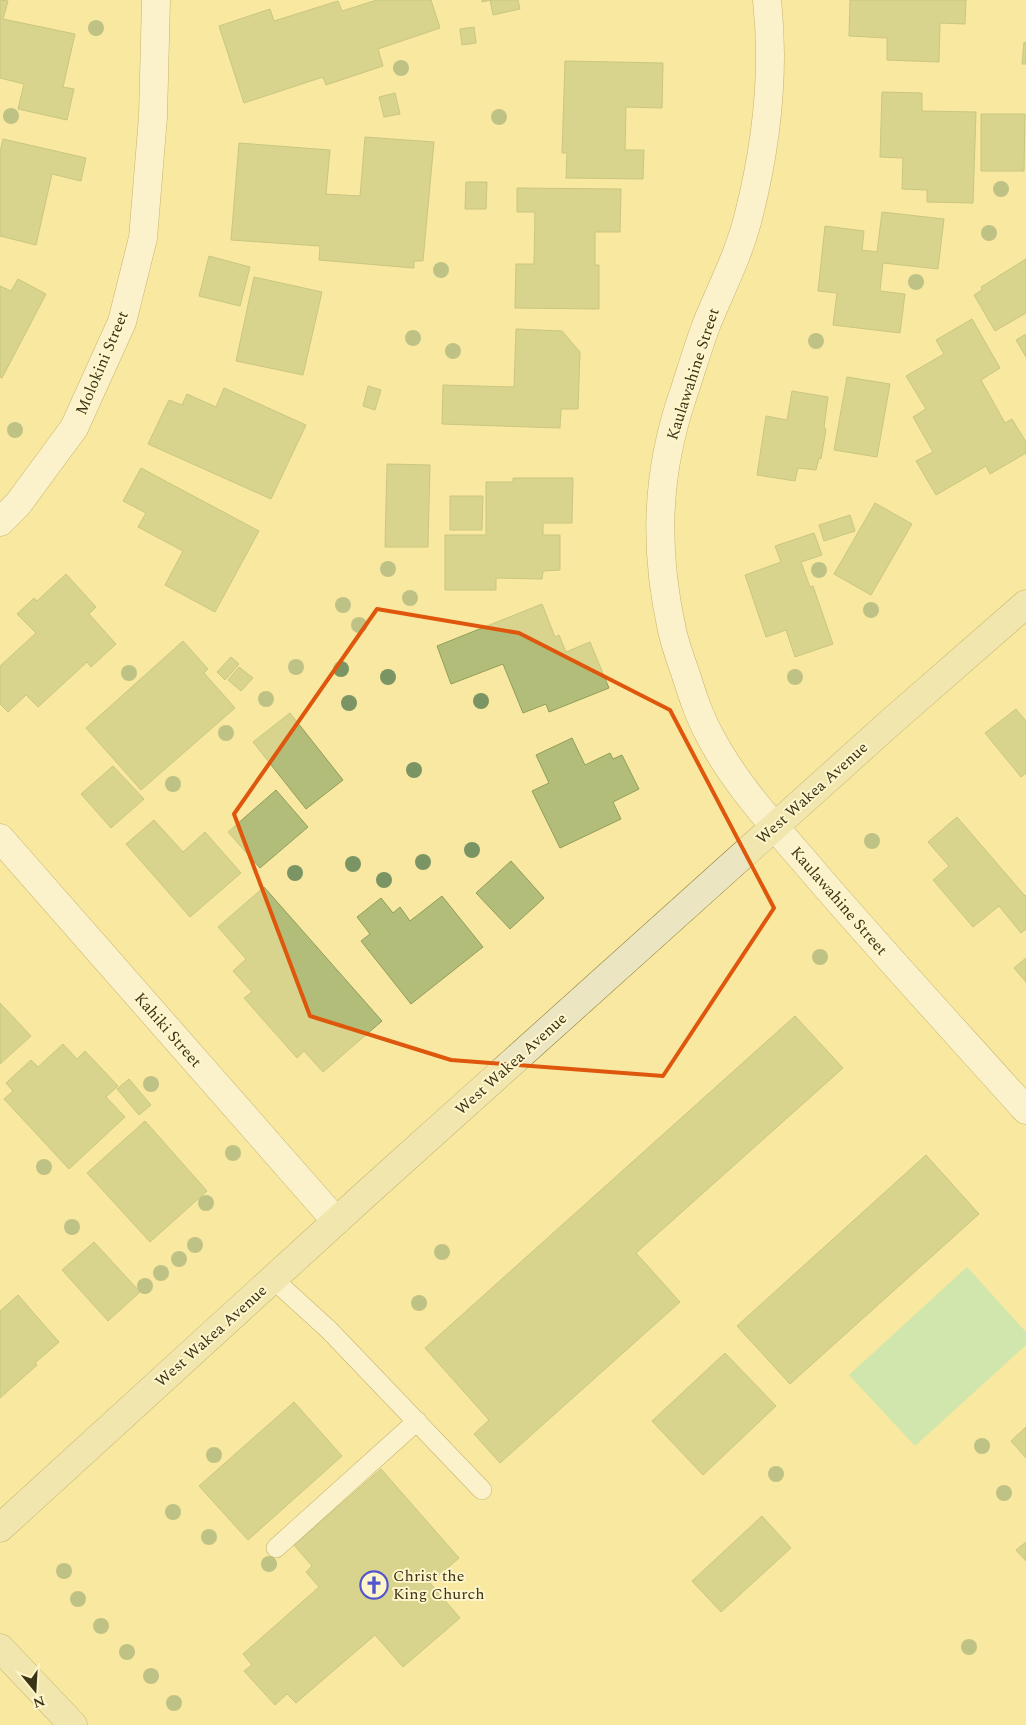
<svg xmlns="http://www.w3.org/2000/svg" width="1026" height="1725" font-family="Spectral,serif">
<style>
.green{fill:#9fe4ba}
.building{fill:#b1bd79;stroke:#929e5b}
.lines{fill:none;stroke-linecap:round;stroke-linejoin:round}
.lane-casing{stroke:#887833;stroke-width:20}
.street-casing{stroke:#887833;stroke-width:29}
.secondary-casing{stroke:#887833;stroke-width:29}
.lane{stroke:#fff;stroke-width:19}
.street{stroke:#fff;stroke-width:28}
.secondary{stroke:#ece5c2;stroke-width:28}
.tree{fill:#7b9464}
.marked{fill:none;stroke:#df570c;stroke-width:4;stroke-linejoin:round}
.labels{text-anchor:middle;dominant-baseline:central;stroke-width:4;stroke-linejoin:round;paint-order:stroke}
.street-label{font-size:16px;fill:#3a3316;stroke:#fef5cb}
.poi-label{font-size:16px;fill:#3a3316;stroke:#fef5cb;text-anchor:start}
</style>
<rect width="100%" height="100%" fill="#f8e8a1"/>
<path class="green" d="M967,1267L1026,1332V1345L915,1446L849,1375Z"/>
<path class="building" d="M0,0L8,1L3,19L75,34L63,87L74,89L67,120L18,109L24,84L0,78Z
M377,0H431L440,28L378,49L383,66L326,85L323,77L244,103L219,26L270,9L274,21L338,1L342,11Z
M482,0H518L520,9L493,15L490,0L482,2Z
M850,0H966L965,24L940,23L939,62L887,60V38L849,36Z
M474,27L476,43L462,45L460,29Z
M1024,42L1026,43V64H1022Z
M565,61L663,63L662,108L626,107L625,150H644L643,179L566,178L567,153H562Z
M882,92L922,93V111L976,112L973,203L927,202V190L902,189L903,158L880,157Z
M395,93L400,114L384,117L379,97Z
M981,114H1025L1024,171H981Z
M365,137L434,142L423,261H414V268L319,260L320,246L231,240L239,143L330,150L326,194L360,196Z
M3,139L86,158L81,181L52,174L36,245L0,236V152Z
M466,182H487L486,209H465Z
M517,188L621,189L620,232H595V265H599V309L515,308L516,264H534L535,212H517Z
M882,212L944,219L938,269L883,263L880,291L905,294L900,333L833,325L837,293L818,291L825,226L864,231L862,250L877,252Z
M209,256L250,267L240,306L199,296Z
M1026,259V313L995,331L974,295L982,290L981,287Z
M254,277L322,292L303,375L236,361Z
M18,279L46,294L2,378L0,377V286L11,291Z
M972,319L1000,368L981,380L1005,423L1012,419L1026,442V453L990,474L986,466L936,495L916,461L933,452L913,417L926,409L906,376L944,354L936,340Z
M516,329L562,331L580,352L578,409H561L560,428L442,424L443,385L514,387Z
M1026,334V357L1016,340Z
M847,377L890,384L877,457L834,450Z
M368,386L381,390L375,410L363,406Z
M224,388L306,425L271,499L148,444L169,400L182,405L187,394L216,407Z
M792,391L828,397L824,428L826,429L821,459L819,458L816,470L798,468L795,481L757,475L766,416L787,420Z
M387,464L430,465L428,547H385Z
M141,468L259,531L215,612L165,585L183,551L138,527L146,513L123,501Z
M513,478H573L572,523H543V535H560V570L543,571L542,579L496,578V590H445V535H486V482H513Z
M450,496H483L482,530H450Z
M875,503L912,524L871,595L834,574Z
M850,515L855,531L824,541L819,525Z
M814,533L822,555L801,562L810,587L813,586L833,644L795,657L786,630L766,637L745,575L781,562L775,546Z
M66,574L96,607L89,614L116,644L91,667L87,662L38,707L26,695L8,712L0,704V666L36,633L17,614L34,598L37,601Z
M542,604L555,637L559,635L566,652L590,642L609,688L549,712L546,704L523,713L503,664L451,684L437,646Z
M183,641L208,669L204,673L235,708L141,790L86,728Z
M231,657L239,664L225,680L217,672Z
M239,667L253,678L241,691L228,680Z
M1016,709L1026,721V773L1021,777L985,733Z
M290,713L343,780L306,809L253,742Z
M572,738L585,765L610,753L613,759L622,755L639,789L613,802L621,819L560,848L532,791L549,783L536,755Z
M113,766L144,799L111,828L81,794Z
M276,790L308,827L260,868L228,832Z
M957,817L1025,896L1026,895V929L1021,933L999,906L973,927L933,880L949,866L928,842Z
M154,820L183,852L205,832L241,873L190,917L126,844Z
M511,861L544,898L510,929L476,893Z
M264,887L382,1021L323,1072L304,1051L297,1058L244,998L252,992L233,971L246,959L218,927Z
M442,896L483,947L411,1004L361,941L370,934L357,917L381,898L393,913L400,907L410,921Z
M1026,958V982L1014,968Z
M0,1003L31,1036L0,1064Z
M795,1016L843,1068L636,1253L680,1302L500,1463L474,1434L489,1420L425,1348Z
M63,1044L77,1059L85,1051L118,1086L106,1097L125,1117L69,1169L4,1099L13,1091L6,1083L31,1060L38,1067Z
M129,1079L151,1105L139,1115L117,1089Z
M145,1121L207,1191L150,1242L87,1173Z
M926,1155L979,1214L790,1384L737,1326Z
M94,1242L140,1292L108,1321L62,1270Z
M18,1295L59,1342L35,1363L37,1365L0,1398V1311Z
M725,1353L776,1406L703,1475L652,1421Z
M294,1402L342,1456L248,1540L199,1486Z
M1026,1427V1458L1011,1441Z
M381,1469L459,1558L430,1583L460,1618L403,1667L375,1635L296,1703L287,1694L275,1705L244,1671L252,1665L243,1654L319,1587L306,1572L312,1566L294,1545Z
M762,1516L791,1548L721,1612L692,1581Z
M1026,1542V1561L1016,1550Z"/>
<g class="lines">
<g class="lane-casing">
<path id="lane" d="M273,1279L329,1330L482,1490
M276,1548L417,1421"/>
</g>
<g class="street-casing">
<path id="street" d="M767,0C775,72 766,148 748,218C739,254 721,289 707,323C698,347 691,371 683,395C656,474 654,549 672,630C675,644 680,658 685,672C692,694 699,716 710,736C737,788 779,831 817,876C885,955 956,1032 1026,1110
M0,522L18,504L74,428L122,322L143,238L153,117L156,0
M0,838L336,1221"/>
</g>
<g class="secondary-casing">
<path id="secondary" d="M0,1528L367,1193L892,721L1026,604
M0,1648L73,1725"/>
</g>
<use href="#lane" class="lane"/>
<use href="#street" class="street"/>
<use href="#secondary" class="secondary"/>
</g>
<g class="tree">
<circle cx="96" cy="28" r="8"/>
<circle cx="401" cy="68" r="8"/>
<circle cx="11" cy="116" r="8"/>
<circle cx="499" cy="117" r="8"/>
<circle cx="1001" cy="189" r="8"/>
<circle cx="989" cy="233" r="8"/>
<circle cx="441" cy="270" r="8"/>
<circle cx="916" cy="282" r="8"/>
<circle cx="413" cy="338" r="8"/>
<circle cx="816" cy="341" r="8"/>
<circle cx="453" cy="351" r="8"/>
<circle cx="15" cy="430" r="8"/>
<circle cx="388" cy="569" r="8"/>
<circle cx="819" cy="570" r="8"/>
<circle cx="410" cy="598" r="8"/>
<circle cx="343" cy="605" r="8"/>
<circle cx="871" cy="610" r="8"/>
<circle cx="359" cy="625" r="8"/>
<circle cx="296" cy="667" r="8"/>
<circle cx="341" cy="669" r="8"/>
<circle cx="129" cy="673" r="8"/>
<circle cx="388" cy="677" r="8"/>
<circle cx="795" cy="677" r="8"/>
<circle cx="266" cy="699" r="8"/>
<circle cx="481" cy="701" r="8"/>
<circle cx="349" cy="703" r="8"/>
<circle cx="226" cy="733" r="8"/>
<circle cx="414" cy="770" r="8"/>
<circle cx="173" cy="784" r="8"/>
<circle cx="872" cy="841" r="8"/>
<circle cx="472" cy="850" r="8"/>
<circle cx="423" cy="862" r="8"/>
<circle cx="353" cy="864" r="8"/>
<circle cx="295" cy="873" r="8"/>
<circle cx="384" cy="880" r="8"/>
<circle cx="820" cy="957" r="8"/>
<circle cx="151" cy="1084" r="8"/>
<circle cx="233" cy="1153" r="8"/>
<circle cx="44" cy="1167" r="8"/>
<circle cx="206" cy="1203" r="8"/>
<circle cx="72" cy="1227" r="8"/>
<circle cx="195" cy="1245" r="8"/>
<circle cx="442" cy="1252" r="8"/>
<circle cx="179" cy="1259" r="8"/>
<circle cx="161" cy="1273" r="8"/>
<circle cx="145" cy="1286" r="8"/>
<circle cx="419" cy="1303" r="8"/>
<circle cx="982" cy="1446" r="8"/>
<circle cx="214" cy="1455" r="8"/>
<circle cx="776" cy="1474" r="8"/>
<circle cx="1004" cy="1493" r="8"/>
<circle cx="173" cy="1512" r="8"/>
<circle cx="209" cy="1537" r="8"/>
<circle cx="269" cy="1564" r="8"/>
<circle cx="64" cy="1571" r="8"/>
<circle cx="78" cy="1599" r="8"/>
<circle cx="101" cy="1626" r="8"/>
<circle cx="969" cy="1647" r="8"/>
<circle cx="127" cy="1652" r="8"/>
<circle cx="151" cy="1676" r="8"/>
<circle cx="174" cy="1703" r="8"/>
</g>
<path d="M0 0H1026V1725H0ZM377,609L519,633L670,710L774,908L663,1076L451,1060L310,1016L234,814Z" fill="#f8e8a1" fill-opacity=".55" fill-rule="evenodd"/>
<path class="marked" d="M377,609L519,633L670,710L774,908L663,1076L451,1060L310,1016L234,814Z"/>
<defs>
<g id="church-ring" transform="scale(1.4375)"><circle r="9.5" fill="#fef5cb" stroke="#5256cd" stroke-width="1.5"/><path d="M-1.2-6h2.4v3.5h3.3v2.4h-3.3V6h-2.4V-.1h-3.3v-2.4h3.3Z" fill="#5256cd"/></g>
</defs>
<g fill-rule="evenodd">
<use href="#church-ring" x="374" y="1585"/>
</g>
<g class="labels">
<g class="street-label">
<text transform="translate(102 363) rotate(-67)">Molokini Street</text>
<text transform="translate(693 374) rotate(-72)">Kaulawahine Street</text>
<text transform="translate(812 793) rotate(-42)">West Wakea Avenue</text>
<text transform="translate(839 901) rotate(49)">Kaulawahine Street</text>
<text transform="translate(168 1030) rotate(49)">Kahiki Street</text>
<text transform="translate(511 1064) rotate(-42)">West Wakea Avenue</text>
<text transform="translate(211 1336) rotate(-42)">West Wakea Avenue</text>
</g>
<g class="poi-label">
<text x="393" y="1576">Christ the<tspan x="393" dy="18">King Church</tspan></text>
</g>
</g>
<g transform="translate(35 1690) rotate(162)" stroke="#fef5cb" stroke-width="4" paint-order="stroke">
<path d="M0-4L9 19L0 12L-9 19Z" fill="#3a3316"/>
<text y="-8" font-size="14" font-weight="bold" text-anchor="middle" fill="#3a3316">N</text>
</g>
</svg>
